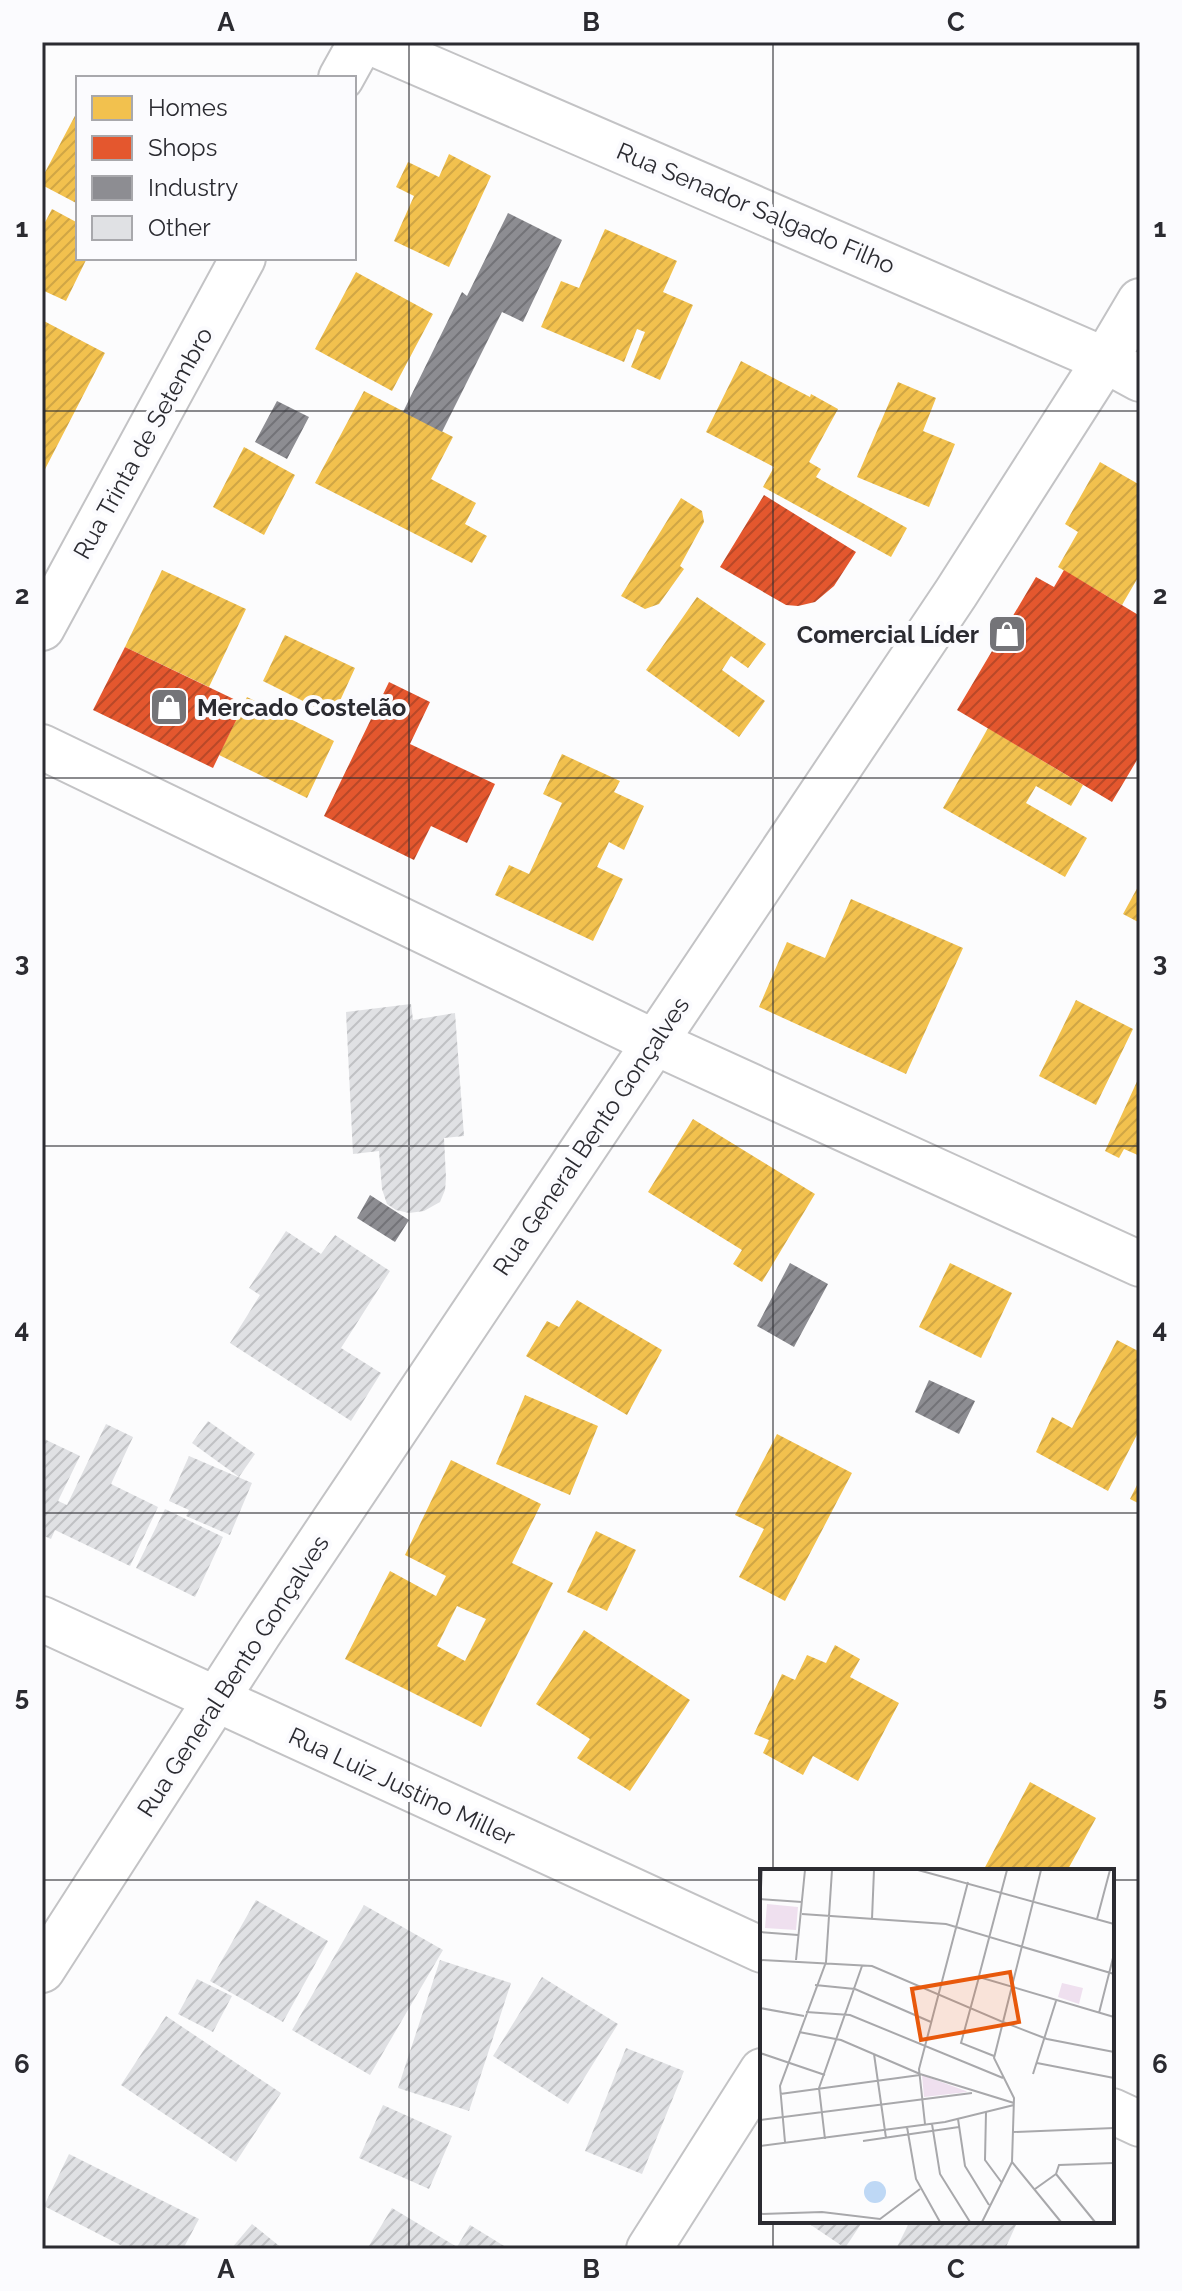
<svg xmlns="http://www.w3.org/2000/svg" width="1182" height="2291" font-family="Raleway,sans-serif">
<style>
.homes{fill:url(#homes-hatch);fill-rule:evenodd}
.shops{fill:url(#shops-hatch)}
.industry{fill:url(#industry-hatch)}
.building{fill:url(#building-hatch)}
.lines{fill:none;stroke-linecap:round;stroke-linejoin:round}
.minor-casing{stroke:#c3c3c5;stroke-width:48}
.major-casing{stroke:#c3c3c5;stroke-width:48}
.minor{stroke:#fff;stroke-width:44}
.major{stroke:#fff;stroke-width:44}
.grid{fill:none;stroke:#2b2b31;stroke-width:2;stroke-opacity:0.55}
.labels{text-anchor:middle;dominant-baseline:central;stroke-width:8;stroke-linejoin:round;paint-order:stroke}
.street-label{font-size:24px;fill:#2b2b31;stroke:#fbfbfe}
.poi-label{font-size:24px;font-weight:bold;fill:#2b2b31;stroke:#fbfbfe;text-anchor:end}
.inset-road{fill:none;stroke:#a8a8ab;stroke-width:2}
.view{fill:#e8590c;fill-opacity:0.15;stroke:#e8590c;stroke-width:4}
.inset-edge{fill:none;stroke:#2b2b31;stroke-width:4}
.neatline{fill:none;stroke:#2b2b31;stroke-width:3}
.grid-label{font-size:26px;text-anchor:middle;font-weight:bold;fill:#2b2b31}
</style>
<defs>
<pattern id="homes-hatch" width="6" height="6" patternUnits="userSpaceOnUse" patternTransform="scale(2)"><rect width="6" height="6" fill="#f2c14e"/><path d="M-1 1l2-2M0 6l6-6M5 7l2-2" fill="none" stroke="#d0a645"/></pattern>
<pattern id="shops-hatch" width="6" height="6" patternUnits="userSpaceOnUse" patternTransform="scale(2)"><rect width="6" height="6" fill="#e4572e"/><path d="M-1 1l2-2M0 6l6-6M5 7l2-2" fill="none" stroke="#b94828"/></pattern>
<pattern id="industry-hatch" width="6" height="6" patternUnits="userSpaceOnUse" patternTransform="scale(2)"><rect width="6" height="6" fill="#8d8d92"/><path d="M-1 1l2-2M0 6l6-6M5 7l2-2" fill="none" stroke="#737378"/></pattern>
<pattern id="building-hatch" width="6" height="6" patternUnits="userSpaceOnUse" patternTransform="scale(2)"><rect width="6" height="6" fill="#e0e1e4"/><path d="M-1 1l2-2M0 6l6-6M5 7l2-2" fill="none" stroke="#c0c1c4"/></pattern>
</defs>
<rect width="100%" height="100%" fill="#fcfcfd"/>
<path class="homes" d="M78,110V204L42,185V178Z
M449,154L491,176L449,267L394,241L414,196L396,187L408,162L439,177Z
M52,209L78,223V258H87L66,301L42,290V228Z
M605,229L677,261L663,292L693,305L660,380L631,367L645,332L637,329L624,362L541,327L561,281L579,288Z
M356,272L433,314L392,391L315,349Z
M42,320L105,353L42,475Z
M741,361L810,397L811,394L838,409L809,462L821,469L816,477L907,528L891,557L763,487L774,467L706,432Z
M898,382L936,398L923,431L955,444L929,507L857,477Z
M364,391L453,437L431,479L476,503L465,524L487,536L472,563L315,483Z
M244,447L295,475L264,535L213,507Z
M1100,462L1140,485V574L1122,605L1058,567L1078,532L1065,524Z
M681,498L702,511L704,522L680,566L684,569L659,604L645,609L621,596Z
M162,570L246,609L209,687L125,647Z
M697,597L766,644L748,668L731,656L722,670L765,701L739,737L646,670Z
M285,635L355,668L333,716L263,681Z
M247,697L334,741L307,798L219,755Z
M988,728L1083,785L1071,806L1036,786L1026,803L1087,838L1065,877L943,808Z
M562,754L620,781L614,792L644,806L624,850L609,842L597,867L623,879L593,941L495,895L509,865L529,874L562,803L543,794Z
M1140,883V923L1123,914Z
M851,899L963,948L906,1074L759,1007L787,942L825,958Z
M1076,1000L1133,1029L1096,1105L1039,1076Z
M1140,1075V1156L1124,1149L1119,1158L1105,1151Z
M693,1119L815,1194L762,1282L733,1264L742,1250L648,1192Z
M950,1263L1012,1293L981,1358L919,1327Z
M577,1300L662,1350L627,1415L526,1356L547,1321L559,1327Z
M1117,1340L1140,1352V1429L1108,1491L1036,1452L1052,1417L1072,1428Z
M525,1395L598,1426L570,1495L496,1464Z
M777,1434L852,1473L785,1601L739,1577L764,1529L735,1515Z
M451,1460L541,1504L512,1563L553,1583L481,1727L345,1659L390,1571L436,1596L446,1576L405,1555ZM457,1606L486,1619L465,1661L437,1646Z
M1140,1479V1504L1130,1499Z
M596,1531L636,1550L607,1611L567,1592Z
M584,1630L690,1700L630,1791L577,1758L590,1739L536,1704Z
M835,1645L860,1659L850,1677L899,1703L858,1781L813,1756L803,1775L763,1753L769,1740L754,1734L782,1674L795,1680L807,1655L826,1663Z
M1030,1782L1096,1818L1067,1871H983Z"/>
<path class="shops" d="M764,495L856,552L834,586L815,602L798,606L786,605L720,567Z
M1064,570L1140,616V755L1112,802L957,710L1036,577L1054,587Z
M125,647L244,704L213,768L93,710Z
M389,682L430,702L410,744L495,784L467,843L431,826L414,860L324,816Z"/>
<path class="industry" d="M508,213L562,240L523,322L502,312L442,432L403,412L462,292L467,296Z
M277,401L309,417L287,459L255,442Z
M370,1195L409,1220L395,1242L357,1218Z
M790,1263L828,1284L794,1347L757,1326Z
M929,1380L975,1401L959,1434L915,1412Z"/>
<path class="building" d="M411,1004L413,1020L455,1013L464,1136L444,1138L446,1178L445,1190L440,1202L424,1211L409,1213L396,1210L387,1204L382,1189L379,1151L353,1154L346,1012Z
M286,1231L321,1254L335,1235L390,1271L341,1348L381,1373L351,1421L230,1343L260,1295L249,1288Z
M208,1421L255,1454L239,1477L192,1443Z
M106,1424L133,1437L111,1484L158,1507L130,1566L55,1530L51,1539L42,1535V1438L80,1456L58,1501L67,1505Z
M189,1456L252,1483L230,1535L186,1516L189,1510L169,1501Z
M165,1509L223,1537L195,1597L136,1568Z
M256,1900L328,1941L283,2022L210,1981Z
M364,1905L443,1950L370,2075L292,2030Z
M440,1960L511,1983L469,2111L398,2088Z
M542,1977L618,2024L568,2104L493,2056Z
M197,1979L232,1996L213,2032L178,2014Z
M166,2016L281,2093L236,2162L121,2085Z
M626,2048L684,2071L642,2174L585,2151Z
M383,2105L452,2136L429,2189L359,2158Z
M69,2154L199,2219L183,2249H128L44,2206Z
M392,2208L457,2247L470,2225L509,2249H367Z
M805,2221H863L845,2248Z
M910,2221H1008L1016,2225L1005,2249H896Z
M252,2224L283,2249H231Z"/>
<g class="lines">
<g class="minor-casing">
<path id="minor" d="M370,42L1105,360L1140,301
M42,1619L762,1950
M1112,2111L1140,2124
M649,2249L762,2071"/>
</g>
<g class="major-casing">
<path id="major" d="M341,78L361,42
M42,628L243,258
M42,747L654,1042L1140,1264
M42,1970L259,1633L956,593L1105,360L1140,379"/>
</g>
<use href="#minor" class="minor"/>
<use href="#major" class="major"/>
</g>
<path class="grid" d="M409,42V2249M773,42V1871M42,411H1140M42,778H1140M42,1146H1140M42,1513H1140M42,1880H762M1112,1880H1140M773,2221V2249"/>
<defs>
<g id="shop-square" transform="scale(2)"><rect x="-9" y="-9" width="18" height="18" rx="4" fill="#747478" stroke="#fbfbfe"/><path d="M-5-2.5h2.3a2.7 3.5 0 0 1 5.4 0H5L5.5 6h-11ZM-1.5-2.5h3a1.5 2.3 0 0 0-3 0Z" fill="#fff"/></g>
</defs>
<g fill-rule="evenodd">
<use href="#shop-square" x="1007" y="634"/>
<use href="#shop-square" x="169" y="707"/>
</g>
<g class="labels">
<g class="street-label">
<text transform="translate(756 208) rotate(23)">Rua Senador Salgado Filho</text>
<text transform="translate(143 443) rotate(-61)">Rua Trinta de Setembro</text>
<text transform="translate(591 1136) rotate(-56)">Rua General Bento Gonçalves</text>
<text transform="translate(233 1676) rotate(-57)">Rua General Bento Gonçalves</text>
<text transform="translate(402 1786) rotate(25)">Rua Luiz Justino Miller</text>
</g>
<g class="poi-label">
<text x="979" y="634">Comercial Líder</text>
<text x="197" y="707" text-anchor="start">Mercado Costelão</text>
</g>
</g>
<g transform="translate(760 1869)">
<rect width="354" height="354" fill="#fcfcfd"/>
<path d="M7,35L38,38L36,61L5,59ZM302,114L323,119L319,135L298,128ZM162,206L206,222L207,223L164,228Z" fill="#efe0ef"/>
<path d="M104 323a11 11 0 1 1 22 0a11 11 0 1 1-22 0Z" fill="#bed8f5"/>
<path class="inset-road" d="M158,1L354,55M281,1L243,153L287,170L354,183M0,30L42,33M0,36L2,1M42,45L186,55L354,105M112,50L114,1M337,50L350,1M0,63L38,66M0,91L112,97L243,153L234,189L254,229L252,293L301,353M36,91L45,1M219,107L247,1M55,116L95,120L171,153M0,139L44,147M46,143L90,146L243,209M339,144L354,85M39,163L81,171L160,205L254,234M0,184L65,206M114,185L126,269M234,187L201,174L219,108L354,148M277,194L354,209M273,205L296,132M20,225L160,206M226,243L225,291L242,314M198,250L205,297L229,336M0,251L212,224M165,255L159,200L208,13M172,255L180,305L210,353M147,258L156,310L180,353M253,263L354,259M65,270L59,219L102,97M103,272L199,258M25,273L20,217L66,93L72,1M0,277L185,253L254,236M296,305L299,296L354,294M296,305L335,353M275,320L296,305M0,345L62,343L120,350L160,320M222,353L252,293"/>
<path class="view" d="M250,103L259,153L161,171L152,120Z"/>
<rect width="354" height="354" class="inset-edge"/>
</g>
<rect width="1182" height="2291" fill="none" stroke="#fbfbfe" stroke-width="88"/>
<rect x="76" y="76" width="280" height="184" fill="#fbfbfe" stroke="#a8a8ac" stroke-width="2"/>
<rect x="92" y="96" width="40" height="24" fill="#f2c14e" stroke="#a8a8ac" stroke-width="2"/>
<text x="148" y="116" font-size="24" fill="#2b2b31">Homes</text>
<rect x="92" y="136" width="40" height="24" fill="#e4572e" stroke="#a8a8ac" stroke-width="2"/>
<text x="148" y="156" font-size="24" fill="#2b2b31">Shops</text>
<rect x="92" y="176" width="40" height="24" fill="#8d8d92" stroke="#a8a8ac" stroke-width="2"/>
<text x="148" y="196" font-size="24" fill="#2b2b31">Industry</text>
<rect x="92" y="216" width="40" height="24" fill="#e0e1e4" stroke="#a8a8ac" stroke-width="2"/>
<text x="148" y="236" font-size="24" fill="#2b2b31">Other</text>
<rect x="44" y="44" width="1094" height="2203" class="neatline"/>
<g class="grid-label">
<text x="226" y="31">A</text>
<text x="591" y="31">B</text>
<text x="956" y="31">C</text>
<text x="22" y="237">1</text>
<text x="1160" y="237">1</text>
<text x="22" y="604">2</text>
<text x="1160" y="604">2</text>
<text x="22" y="971">3</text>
<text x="1160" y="971">3</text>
<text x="22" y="1338">4</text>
<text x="1160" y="1338">4</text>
<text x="22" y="1705">5</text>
<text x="1160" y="1705">5</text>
<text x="22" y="2073">6</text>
<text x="1160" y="2073">6</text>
<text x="226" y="2278">A</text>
<text x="591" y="2278">B</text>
<text x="956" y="2278">C</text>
</g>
</svg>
